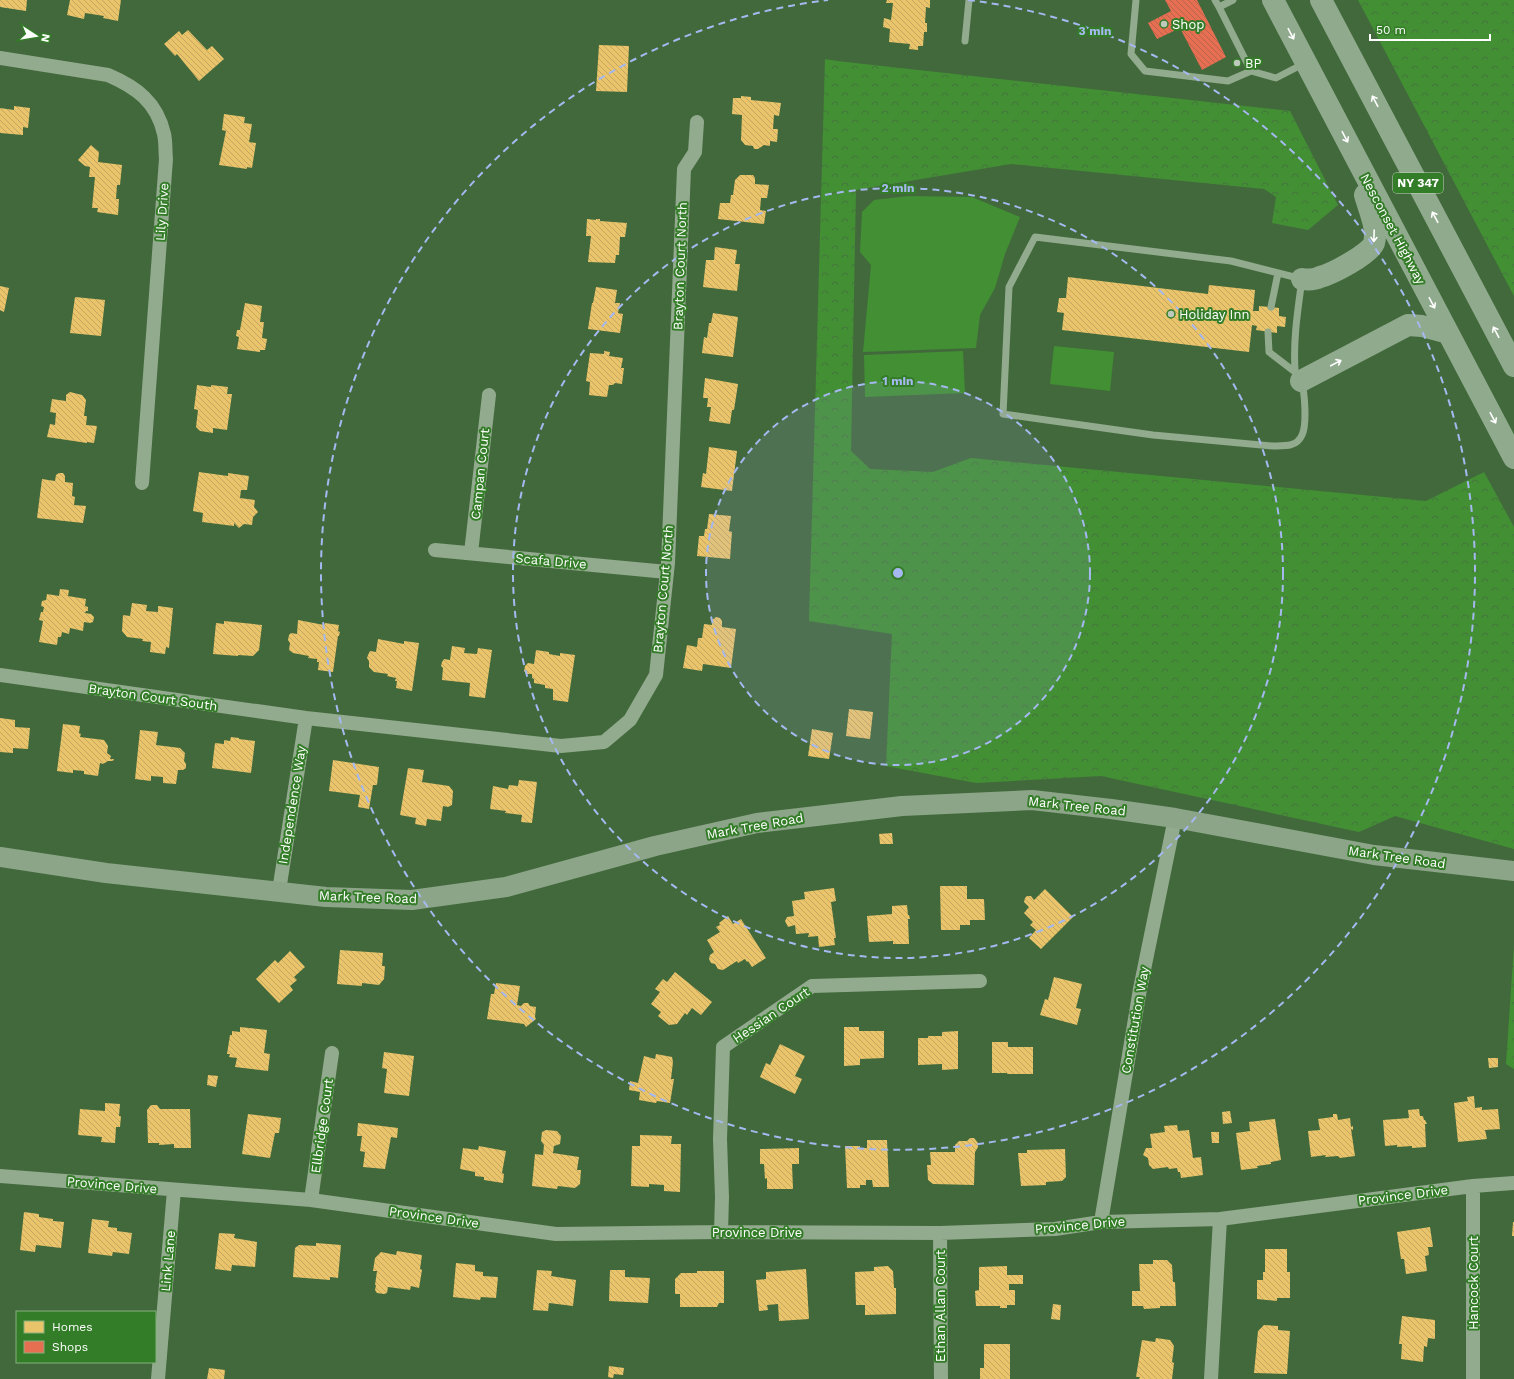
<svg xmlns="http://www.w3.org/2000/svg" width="1514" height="1379" font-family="'Work Sans',sans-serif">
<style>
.green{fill:#428f34}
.forest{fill:url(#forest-crowns)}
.homes{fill:url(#homes-back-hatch)}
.shops{fill:url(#shops-back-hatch)}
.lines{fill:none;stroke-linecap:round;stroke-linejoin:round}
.service{stroke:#92aa8d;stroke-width:7}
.minor{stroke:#92aa8d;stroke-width:14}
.secondary{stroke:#8ca588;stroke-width:20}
.trunk{stroke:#90aa8d;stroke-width:22}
.oneway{stroke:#fff}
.ring{fill:none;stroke:#a5b8ef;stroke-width:2;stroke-dasharray:7 5}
.poi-dot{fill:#bdcabb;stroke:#347d28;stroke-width:1.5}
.labels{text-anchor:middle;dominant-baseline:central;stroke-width:4;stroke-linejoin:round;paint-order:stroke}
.shield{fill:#347d28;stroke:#c2d8be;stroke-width:1}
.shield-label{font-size:12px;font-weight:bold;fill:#fff}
.poi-label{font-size:13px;fill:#fff;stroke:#347d28;text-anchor:start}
.street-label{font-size:13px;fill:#fff;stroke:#347d28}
.centre{fill:#a5b8ef;stroke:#347d28;stroke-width:2}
.ring-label{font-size:12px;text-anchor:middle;font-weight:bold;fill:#a5b8ef;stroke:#347d28;stroke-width:4;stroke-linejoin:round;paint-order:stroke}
</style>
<defs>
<pattern id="forest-crowns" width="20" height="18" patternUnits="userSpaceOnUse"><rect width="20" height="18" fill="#428f34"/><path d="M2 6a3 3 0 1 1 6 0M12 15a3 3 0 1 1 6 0" fill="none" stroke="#46743e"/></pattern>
<pattern id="homes-back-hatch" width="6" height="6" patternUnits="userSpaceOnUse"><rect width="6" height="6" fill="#e9c46a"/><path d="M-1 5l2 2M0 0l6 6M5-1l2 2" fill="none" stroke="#c2a662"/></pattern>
<pattern id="shops-back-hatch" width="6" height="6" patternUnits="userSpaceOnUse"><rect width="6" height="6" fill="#e76f51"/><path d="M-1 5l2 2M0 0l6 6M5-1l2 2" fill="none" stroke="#b86450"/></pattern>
</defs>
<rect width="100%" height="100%" fill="#42693c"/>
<path class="green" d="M908,196L972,197L1020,217L1005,254L995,288L980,315L976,348L863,352L871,265L860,252L862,212L874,200Z
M1054,346L1114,352L1110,391L1050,384Z
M963,351L965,393L865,397L864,355Z"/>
<path class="forest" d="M1358,0H1514V296Z
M825,59L837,61L1290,111L1338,205L1308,230L1272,223L1276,197L1264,189L1011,164L856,190L851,451L870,469L933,472L971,458L1426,501L1484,472L1514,527V849L1395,816L1359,832L1101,776L976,783L886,766L892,634L809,621Z
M1514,945V1069L1506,1064Z"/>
<path class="homes" d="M0,0H27L26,11L0,7Z
M70,0H121L118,21L103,18L104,16L85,13L84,19L67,15Z
M887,0H930V8L926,7L925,23H927V32H924L923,46H918V50L909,49L910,44L889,42L890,29L883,27L884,18L891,20L893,3H886Z
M188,30L207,50L212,46L224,59L199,81L177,54L175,56L164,44L179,31L182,35Z
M599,45L629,46L627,92L596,91Z
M741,96L751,97V100L781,103L779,116L774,115L773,129H778L777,142L770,141V146L764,145L758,149H754L753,146L745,145L741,140L742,115L732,114L733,98H741Z
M14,106L30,108L28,128L23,127V135L0,133V108L14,110Z
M224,114L245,117L244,123L252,124L249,142L256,143L252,168L247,167V169L219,165L226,131L222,130Z
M91,145L99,152L98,162L122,165L120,185H117L116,199H119L118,215L97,212L98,208H92L95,177H89L90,167L85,166L78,160Z
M740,175H753L755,178V184L769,185L767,198H761L760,210L766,211L764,224L718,219L720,203H730L731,195H733L735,180Z
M587,219L596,220V219H600V221L627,223L625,237H620L619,255H616L615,263L588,262L591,236H586Z
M715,247L737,250L735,264H740L737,291L703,287L706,260H714Z
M1068,277L1208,294L1209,285L1255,290L1253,311H1259V306L1279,308V316L1286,317L1285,327L1277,326V333L1256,330L1257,326L1252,325L1249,352L1062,330L1064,313L1057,312L1059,298H1066Z
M0,286L9,288L4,312L0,310Z
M596,287L617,290L615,303H620L618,313L623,314L620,333L588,329L592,303H593Z
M75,297L105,300L101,336L70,333Z
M245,303L262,306L260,322H264L262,338L267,339L265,350H260V352L237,349L239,337L236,336L237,330H240Z
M713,313L738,317L733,357L702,353L704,337L707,338L709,323H711Z
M604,351L610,352L609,356L623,358L621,368H624L622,384L615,383L613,385H609L607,397L589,395L590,382L586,381L590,353L604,354Z
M705,378L738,384L734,410H732L730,424L709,421L711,407H707L708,398H703Z
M197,385L211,387V385L228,387L227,394H232L227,430L213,428V433L200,431L196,427L198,410L194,409Z
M70,392L82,395L86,400L84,416H87L86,425L97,426L94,443L87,442V443L47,437L50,424L55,425L56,413L50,412L52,399L66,401V395Z
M709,447L737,451L732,491L701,487L703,473L706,474Z
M199,472L228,476V473L249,476L247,490H241L240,498L255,500L254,507L258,512L253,517L252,525L244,524L239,528L234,523V526L202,522L203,513L193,511Z
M59,473H63L65,476V482L73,483L72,496L75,497L74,505L86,506L83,523L37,518L42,479L55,481L56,475Z
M709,514L731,516L729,531L732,532L730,559L697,556L699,536H704L705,529H707Z
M60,589L69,590L68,596L86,599L85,606L88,607V611H86L85,613L91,614L94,617L93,622L90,623L84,622L83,631L70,628L69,634L62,632L61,637H58L57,645L39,642L43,621L39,620L41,612H43L44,607L41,606L42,601L46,600L47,594L59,596Z
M132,603L147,605L146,611L158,612V606L173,608L169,648L166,647L165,654L150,652L151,642L142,641L143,639L127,637L122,631L123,615L130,616Z
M716,617L720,618L722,621V627L736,629L731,668L703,664L702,671L683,668L687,645L697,647L698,638H702L704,624L712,625V620Z
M298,620L324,625L325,623L339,625L338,631L340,632L339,636H338L333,672L318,670L319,662H317V659L308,658L309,656L293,653L289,650L290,643L288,640L289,635L291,633L297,634Z
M224,621L262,625L259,650L253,656L238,655V656L213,654L216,623L224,624Z
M378,639L404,644V641L419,643L412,691L396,688L397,681H395L396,678L387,676L388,674L374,672L369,667V661L367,658L368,655L370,651L376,652Z
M452,646L465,648L464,653L477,654L478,648L492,650L485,698L469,696L470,683L442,680L443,668L441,666L442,662L444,659L450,660Z
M536,650L549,652V654L560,656V653L575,655L568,702L553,700V689L545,688V685L534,683V679L532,678V674H527L524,671L525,666L528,663L534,664Z
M849,709L873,712L870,739L846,736Z
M0,718L15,720V727L30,728L28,749L13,748V753L0,752Z
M63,724L80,726L79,733L81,734L80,737L104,740L108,746L107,753L111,756L110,759H114L113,761H108L103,764L100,763L98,776L84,774V771L73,770V773L57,771Z
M812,729L833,733L829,759L808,756Z
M140,730L158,732L156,745L180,748L185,753L184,761L186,764V768L183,770H178L176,784L163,783V777L151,776V781L135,779Z
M231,737L239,738V739L255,741L251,773L212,768L215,743L224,744V740L230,741Z
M333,760L379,767L377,785H373L369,809L358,807L360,795L329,791Z
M408,768L424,770L422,782L449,786L453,791L452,805L448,807L443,806L441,821L427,819L426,826L415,824L416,818L400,815Z
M519,780L537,782L532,823L521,822L522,815L505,813L506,811L490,809L493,786L508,789L509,785L518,786Z
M892,833L893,844H880L879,834Z
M940,886H967V899H984L985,920H970V925H960V930H941Z
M834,888L836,901L831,902L836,938H834L835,945L819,947L818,936L808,937L809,933L796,934L795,925L788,927L785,921L787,917L794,916L792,901L805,899L804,892Z
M1045,889L1073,917L1041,949L1029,938L1036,930L1030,925L1033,922L1024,913L1029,907L1024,902L1025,898L1027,896H1031L1034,900Z
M907,905L908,915H909L910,919H908L909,944H893V941L869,942L867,916L892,914V906Z
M728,916L733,924L741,919L766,958L752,967L748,961L747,962L745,959L738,963L737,961L723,970L718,969L715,964L711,963L709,959L710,955L714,952L707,940L720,932L716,927L720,925L719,923Z
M340,950L383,953L382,966H385L384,979L379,985L362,983V986L337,984Z
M290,951L305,967L294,977L297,980L290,986L293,990L279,1003L256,979L275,960L278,963Z
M675,972L712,1002L701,1015L692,1008L687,1015L685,1013L677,1024L669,1025L658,1016L661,1012L651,1004L660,992L655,989L663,979L667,982Z
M1054,977L1082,984L1076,1008L1081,1009L1077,1025L1040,1015L1045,999L1048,1000Z
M496,983L520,986L517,1005L521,1006L524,1003H528L530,1006L536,1007L535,1017L536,1019L526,1027L524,1024L487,1019L491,994H494Z
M240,1027L267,1030L264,1053L270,1054L268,1071L235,1067L237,1058L229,1057L230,1054H227L230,1035H232V1031L240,1032Z
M844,1027H859V1031H884V1058L860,1059V1065L844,1066Z
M958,1031V1069L942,1070V1064L918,1065V1038H928V1036H942V1032Z
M992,1042H1008V1047H1033V1074H1007V1073H992Z
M780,1044L805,1056L795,1076L802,1079L795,1094L760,1077L766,1063L770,1065Z
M384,1052L414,1056L409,1096L384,1093L387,1069L382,1068Z
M656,1054L672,1057L673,1062L671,1079H674L670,1103L657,1101L656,1103L639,1100L640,1092L629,1090L630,1081L638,1083L644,1056L655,1059Z
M1488,1058H1498V1067L1489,1068Z
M208,1075L218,1076L216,1087L207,1085Z
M1474,1096L1475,1108L1482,1107V1110L1498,1109L1500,1129L1485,1130L1487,1139L1458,1142L1454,1103L1468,1101L1467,1097Z
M105,1103L120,1104L119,1116H121L120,1127H116L115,1143L101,1142L102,1137L78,1135L80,1109L105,1111Z
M151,1105H157L160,1109H190L191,1148H174V1144L159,1145V1143H148L147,1110Z
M1419,1109L1420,1116H1423L1424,1120H1425L1427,1124H1425L1426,1147L1412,1148V1146L1397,1147V1145L1385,1146L1383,1120L1409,1118L1408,1110Z
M1230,1111L1232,1123L1223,1124L1222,1112Z
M248,1114L281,1118L279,1133H275L270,1158L242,1154Z
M1333,1114H1337L1338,1120L1350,1118L1351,1127L1353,1126V1130L1351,1129L1355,1156L1340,1158L1338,1156L1325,1157L1326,1155L1311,1157L1308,1131L1320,1130L1318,1119L1333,1117Z
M1275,1119L1281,1160L1271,1162V1164L1257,1166L1258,1168L1241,1170L1236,1133L1250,1131L1249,1122Z
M358,1123L398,1128L397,1138L391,1137L385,1169L363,1167L365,1152L360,1151L362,1136H357Z
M1177,1125L1178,1131L1189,1130L1193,1158L1201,1157L1203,1175L1181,1178L1180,1172H1178L1177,1168L1169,1169L1168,1167L1153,1169L1149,1165L1148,1158L1143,1155L1146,1148H1152L1150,1134L1165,1132L1164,1126Z
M546,1130L557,1131L561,1136L560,1144L554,1146L553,1153L579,1157L577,1170H581L580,1184L575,1188L558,1186L557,1189L532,1186L535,1154L543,1155L544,1145L541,1141L542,1132Z
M1211,1132H1219V1143H1212Z
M640,1135L672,1136L671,1144H681L680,1192L664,1191V1185L649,1184V1187L631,1186L632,1146H640Z
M970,1138H974L978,1143V1147L975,1152L974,1185L933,1184L928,1180L927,1165H931L930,1152H955V1145L959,1141H967Z
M867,1140H887L889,1187H873L872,1180H866V1185H860V1188H847L845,1146H860V1148H867Z
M479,1146L506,1151L502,1173L504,1174L503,1183L484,1180V1177L475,1176V1172L460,1169L463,1148L478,1150Z
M799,1148V1164H792L793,1189H767V1178L765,1179L764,1164H760V1149Z
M1065,1149L1066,1177L1062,1181L1046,1182V1185L1021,1186L1018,1153H1027V1150Z
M24,1212L39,1214V1217L53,1219V1221L64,1222L61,1248L36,1245L35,1252L20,1250Z
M92,1219L109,1221L108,1227L117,1228V1231L132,1233L129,1254L113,1252L112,1256L88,1253Z
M1513,1222H1514V1236H1512Z
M1430,1227L1433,1247H1428L1429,1255L1425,1256L1427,1271L1406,1274L1404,1259H1401L1397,1232Z
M219,1233L235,1234L234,1238L257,1242L255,1267L232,1265L231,1271L215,1269Z
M316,1243L341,1245L338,1278L330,1277V1280L293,1277L295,1248L299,1245L316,1246Z
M1265,1249H1287V1272H1290V1298H1277V1301L1257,1299V1280H1263V1272H1265Z
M397,1251L422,1255L420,1269L422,1270L419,1288L411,1286L410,1290L388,1287L387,1293L384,1294L377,1293L375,1290L376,1285H375L377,1271H373L375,1258L381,1252L396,1255Z
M1153,1260H1167L1172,1265L1173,1282H1175L1176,1306H1160V1308L1144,1309L1143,1306H1132V1291H1140L1139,1264H1153Z
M456,1263L475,1265V1271L483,1272V1276L498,1277L496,1298L481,1297L480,1300L453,1297Z
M888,1266L893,1271L894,1288H896V1314L865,1315V1305H856L855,1272L874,1271V1267Z
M1007,1266V1275H1023V1284H1009V1290H1015V1305H1007V1308H1000V1306H976L975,1291L979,1290V1267Z
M806,1269L809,1319L779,1321L778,1304L767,1305L768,1310L759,1311L756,1280L766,1279V1272Z
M537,1270L552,1271L551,1276L576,1280L573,1306L549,1303L548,1311L533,1310Z
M610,1270H625V1277L650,1278L648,1303L609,1301Z
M697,1271H724V1303H719L717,1307H680V1294H675V1279L681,1273H697Z
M1053,1304L1061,1305L1060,1320L1051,1319Z
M1402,1316L1435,1320V1339L1428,1338L1427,1347L1424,1346L1423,1362L1401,1359L1402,1344H1399Z
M1264,1325L1278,1326V1330L1290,1331L1287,1374L1254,1373L1258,1331Z
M1156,1338L1170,1340L1174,1346L1172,1362L1174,1363L1172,1379H1139L1140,1377H1136L1142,1340L1155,1342Z
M984,1344H1010V1379H980V1368H984Z
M609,1366L624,1368L623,1375L614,1374L613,1378L608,1377Z
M209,1368L225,1370L224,1379H207Z"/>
<path class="shops" d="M1165,0H1197L1226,57L1202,70L1180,28L1157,39L1148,23L1171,11Z"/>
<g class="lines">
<path class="service" d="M1136,0L1131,54L1145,71L1228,81L1251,71
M1215,0L1219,7L1233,0
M1219,7L1251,71L1276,78L1305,63
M965,41L969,0
M1035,237L1231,261L1302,279C1298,309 1293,339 1295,370C1296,374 1299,377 1301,381C1305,391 1307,425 1302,435C1297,447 1285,446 1273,446L1153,435L1003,414L1009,287Z
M1271,307L1278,273
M1268,332L1269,352L1295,372"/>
<path class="minor" d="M0,58L108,75C136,87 157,102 164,134C166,142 165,150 166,159L142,483
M435,550L667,572
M471,553L489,395
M0,675L306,718L561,746L604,742L630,720L656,675L668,563L684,169L695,152L697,122
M279,891L306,718
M0,1176L311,1200L556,1234L721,1232L940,1233L1055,1229L1101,1222L1220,1219L1473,1186L1514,1183
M311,1200L332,1053
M1101,1222L1140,989L1175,818
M721,1232L722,1197L720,1139L723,1047L812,986L980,981
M940,1233L941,1379
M158,1379L174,1190
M1211,1379L1220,1219
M1473,1379V1186"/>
<path class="secondary" d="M0,857L106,873L326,897L412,900L506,887L655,846L757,823L902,806L1032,800L1111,809L1175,818L1374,855L1514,871"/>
<path class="trunk" d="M1273,0L1514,458
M1321,0L1514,366
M1302,279C1308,280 1314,280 1320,277C1332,274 1370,254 1374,243C1378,228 1369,210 1365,195
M1301,381L1408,325L1422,326L1448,333"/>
</g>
<defs><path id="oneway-shaft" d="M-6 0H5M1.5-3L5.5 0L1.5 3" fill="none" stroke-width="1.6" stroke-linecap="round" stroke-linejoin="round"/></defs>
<g class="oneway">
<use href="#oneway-shaft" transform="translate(1291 34) rotate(62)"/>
<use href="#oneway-shaft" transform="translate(1375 101) rotate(-118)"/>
<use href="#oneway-shaft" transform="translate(1345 137) rotate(62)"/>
<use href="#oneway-shaft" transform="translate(1435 217) rotate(-118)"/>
<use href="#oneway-shaft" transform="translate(1374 236) rotate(92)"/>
<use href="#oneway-shaft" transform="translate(1432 303) rotate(62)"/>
<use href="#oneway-shaft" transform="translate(1496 332) rotate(-118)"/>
<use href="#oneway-shaft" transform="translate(1336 363) rotate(-28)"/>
<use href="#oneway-shaft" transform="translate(1493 418) rotate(62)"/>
</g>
<circle cx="898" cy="573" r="192" fill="#a5b8ef" fill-opacity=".12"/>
<g class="ring">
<circle cx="898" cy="573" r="192"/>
<circle cx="898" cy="573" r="385"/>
<path d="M968 0A577 577 0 1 1 828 0"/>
</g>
<g class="poi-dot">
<circle cx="1164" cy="24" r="4"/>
<circle cx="1237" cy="63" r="4"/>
<circle cx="1171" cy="314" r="4"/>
</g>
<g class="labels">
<rect class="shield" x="1393" y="173" width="50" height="20" rx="3"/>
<g class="shield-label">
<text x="1418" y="183">NY 347</text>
</g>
<g class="poi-label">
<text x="1172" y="24">Shop</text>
<text x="1245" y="63">BP</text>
<text x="1179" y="314">Holiday Inn</text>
</g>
<g class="street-label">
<text transform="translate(162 212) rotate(-86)">Lily Drive</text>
<text transform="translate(1393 229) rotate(62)">Nesconset Highway</text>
<text transform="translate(680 266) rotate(-88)">Brayton Court North</text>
<text transform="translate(480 474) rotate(-84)">Campan Court</text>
<text transform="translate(551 561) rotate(5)">Scafa Drive</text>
<text transform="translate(663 589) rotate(-85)">Brayton Court North</text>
<text transform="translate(153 697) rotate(8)">Brayton Court South</text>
<text transform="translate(292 805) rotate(-81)">Independence Way</text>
<text transform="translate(1077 806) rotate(6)">Mark Tree Road</text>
<text transform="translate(755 826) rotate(-10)">Mark Tree Road</text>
<text transform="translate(1397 857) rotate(8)">Mark Tree Road</text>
<text transform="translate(368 897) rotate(2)">Mark Tree Road</text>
<text transform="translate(771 1015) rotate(-34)">Hessian Court</text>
<text transform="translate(1135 1020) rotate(-80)">Constitution Way</text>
<text transform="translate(322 1126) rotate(-82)">Ellbridge Court</text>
<text transform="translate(112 1185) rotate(5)">Province Drive</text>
<text transform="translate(1403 1195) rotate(-7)">Province Drive</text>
<text transform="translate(434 1217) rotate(8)">Province Drive</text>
<text transform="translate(1080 1225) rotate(-5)">Province Drive</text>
<text x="757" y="1232">Province Drive</text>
<text transform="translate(168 1261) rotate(-85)">Link Lane</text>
<text transform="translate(1473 1283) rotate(-90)">Hancock Court</text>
<text transform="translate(940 1306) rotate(-90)">Ethan Allan Court</text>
</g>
</g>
<circle cx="898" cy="573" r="6" class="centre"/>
<g class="ring-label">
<text x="1095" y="35">3 min</text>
<text x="898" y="192">2 min</text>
<text x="898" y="385">1 min</text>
</g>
<rect x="16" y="1311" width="140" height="52" fill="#347d28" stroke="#85b17e"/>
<rect x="24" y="1321" width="20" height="12" fill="#e9c46a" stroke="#85b17e"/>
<text x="52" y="1331" font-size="12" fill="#ffffff">Homes</text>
<rect x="24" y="1341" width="20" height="12" fill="#e76f51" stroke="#85b17e"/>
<text x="52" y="1351" font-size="12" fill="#ffffff">Shops</text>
<g transform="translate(36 36) rotate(102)" stroke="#347d28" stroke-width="3" paint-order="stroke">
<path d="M0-3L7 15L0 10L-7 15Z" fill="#ffffff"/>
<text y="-6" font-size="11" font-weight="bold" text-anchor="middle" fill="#ffffff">N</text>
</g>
<path d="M1370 34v6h120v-6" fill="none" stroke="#ffffff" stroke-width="2"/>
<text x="1376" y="34" font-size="12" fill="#ffffff" stroke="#347d28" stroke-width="3" paint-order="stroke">50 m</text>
</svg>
